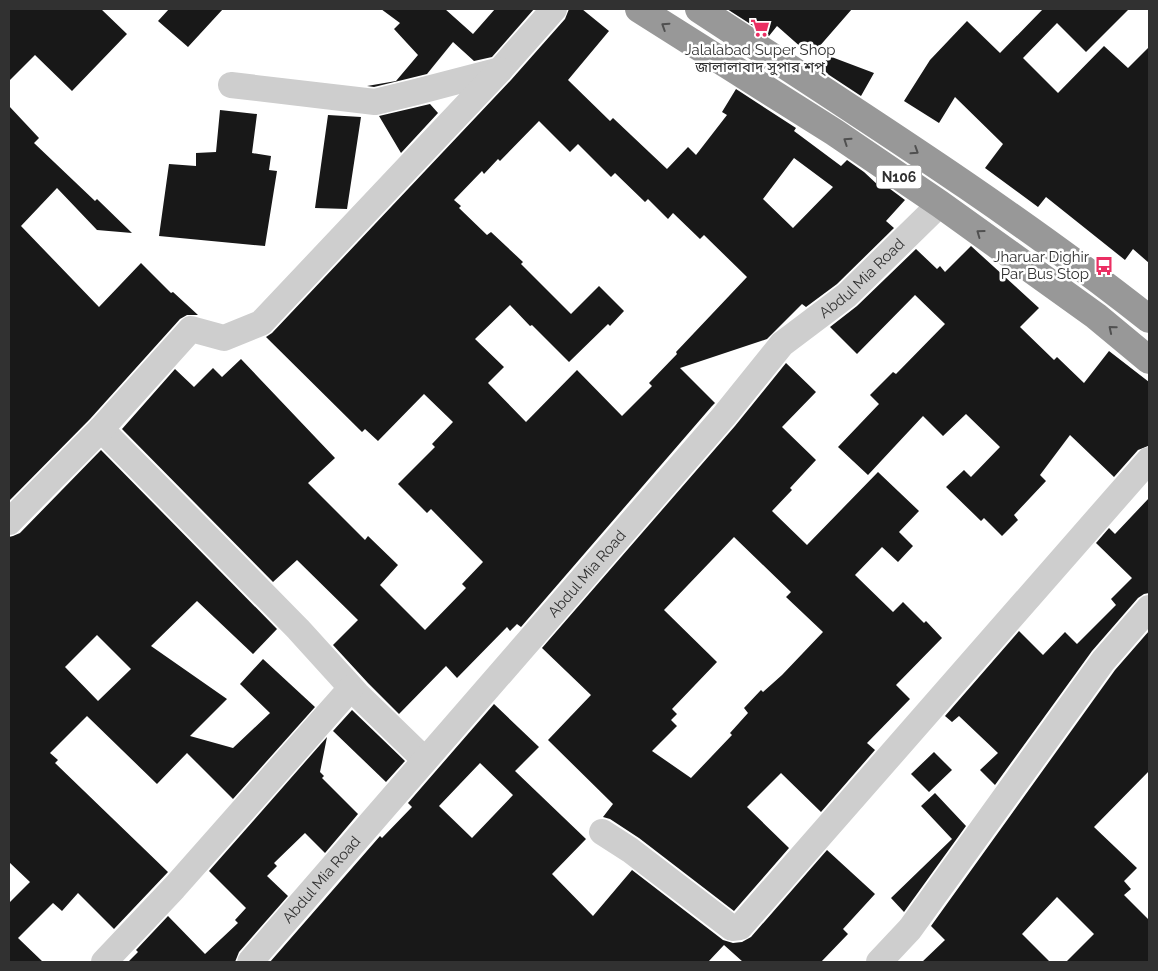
<svg xmlns="http://www.w3.org/2000/svg" width="1158" height="971" font-family="Raleway,'Noto Sans Bengali',sans-serif">
<style>
.building{fill:#181818;fill-rule:evenodd}
.lines{fill:none;stroke-linecap:round;stroke-linejoin:round}
.street{stroke:#cecece;stroke-width:26}
.highway{stroke:#989898;stroke-width:28}
.oneway{stroke:#505050}
.labels{text-anchor:middle;dominant-baseline:central;stroke-width:5;stroke-linejoin:round;paint-order:stroke}
.shield{fill:#fff;stroke:#6f6f6f;stroke-width:1}
.shield-label{font-size:14px;font-weight:bold;fill:#313131}
.poi-label{font-size:15px;fill:#313131;stroke:#fff}
.street-label{font-size:15px;fill:#313131;stroke:#fff}
</style>
<rect width="100%" height="100%" fill="#fff"/>
<path class="building" d="M9,9H101L127,34L72,91L35,55L9,81Z
M169,9H223L188,47L158,21Z
M381,9H445L473,34L495,9H534L492,57L474,61L453,42L427,74L374,87L367,86L396,81L418,55L394,29L400,23Z
M569,9H582L609,31L568,80L610,121L613,118L667,169L688,147L696,155L727,115L722,112L736,89L796,128L794,131L841,166L847,160L864,172L879,186L882,183L905,200L886,221L894,228L837,284L806,307L802,304L767,339L680,368L715,403L712,406L521,627L517,624L510,631L507,627L457,678L446,666L399,714L368,683L333,645L358,620L297,560L273,582L122,429L175,369L194,387L213,368L222,377L241,359L335,458L308,483L365,540L368,536L398,565L380,585L425,630L466,588L462,584L483,562L431,509L427,513L398,484L435,447L432,444L453,422L424,394L378,441L365,429L362,432L266,337L272,333L511,80L565,19ZM539,121L570,152L578,144L611,177L615,173L645,202L648,199L668,219L673,213L700,239L704,235L747,277L676,352L677,354L649,383L652,386L622,416L577,370L526,422L488,383L504,367L475,339L510,305L530,326L532,325L569,362L608,324L610,326L624,311L599,286L571,314L521,264L523,262L491,232L487,235L459,208L461,206L454,200L482,171L484,174L498,159L500,161ZM794,158L833,187L793,228L763,199Z
M727,9H852L811,56L777,26L769,36Z
M1043,9H1129L1086,52L1057,23L1023,58L1058,93L1104,46L1128,68L1149,47V263L1133,249L1125,260L1046,197L1038,207L985,168L1003,144L955,97L939,123L904,101L930,60L967,21L1000,53Z
M829,56L874,73L861,96L820,69Z
M430,104L438,113L401,153L379,116Z
M9,106L39,138L34,143L95,201L97,199L132,233L97,230L57,188L21,226L99,307L141,263L171,293L173,292L198,315H187L180,319L90,419L9,501Z
M220,110L257,114L252,153L271,156L269,170L277,171L265,246L159,236L169,164L196,166V153L216,152Z
M328,115L361,117L347,209L315,208Z
M971,246L1039,308L1020,327L1054,360L1057,357L1084,383L1109,351L1149,382V444L1148,446L1138,450L1114,477L1070,435L1040,475L1046,481L1014,515L1018,520L1002,536L984,518L981,521L946,487L964,470L971,477L1000,447L966,414L943,436L923,416L868,475L838,447L879,404L870,395L893,372L896,374L945,324L915,295L857,354L830,327L857,306L916,249L937,269L940,266L945,272Z
M786,363L816,392L782,427L816,460L790,488L792,490L772,511L807,545L878,472L919,511L899,532L913,546L898,562L882,547L855,575L893,612L903,602L924,623L926,621L942,638L896,685L910,699L867,743L875,750L821,812L781,773L747,807L789,848L734,911L639,838L610,819L603,817L613,804L548,740L591,695L542,648L735,426ZM734,537L791,592L786,597L823,632L782,675L763,692L761,690L744,708L748,713L730,733L732,735L691,778L652,751L677,726L671,720L677,714L672,709L717,662L664,610Z
M101,450L277,629L253,654L197,601L151,646L227,699L190,736L233,748L270,713L240,684L263,659L315,707L233,799L187,753L157,784L87,716L50,753L58,760L55,763L168,872L114,929L78,893L62,911L53,903L18,938L43,962H9V903L30,882L9,862V537L13,536L20,533ZM97,635L131,669L98,701L65,667Z
M1149,498V593L1144,594L1138,598L1092,651L995,785L980,770L998,753L959,716L952,722L945,716L1019,631L1043,655L1065,632L1077,644L1116,605L1111,599L1132,578L1096,543L1109,528L1115,534Z
M1149,631V771L1094,827L1137,868L1124,881L1131,889L1124,895L1149,920V962H1066L1094,934L1057,897L1022,934L1050,962H922L945,940L931,926L1115,670Z
M494,704L539,747L515,771L586,839L552,874L593,916L632,870L723,940L733,943L742,942L751,937L827,850L875,894L843,929L848,934L821,962H743L724,945L708,962H270L380,836L382,838L412,807L408,803ZM480,763L513,795L472,838L439,806Z
M352,710L405,761L386,782L333,731Z
M327,737L320,772L324,776L322,778L358,814L325,853L305,833L274,863L277,866L267,876L288,896L239,952L235,962H128L138,952L136,950L168,916L205,954L238,923L235,920L246,908L209,871Z
M934,752L952,770L929,792L911,774Z
M935,793L966,826L904,912L891,898L952,839L921,806Z"/>
<g class="lines">
<g class="street">
<path d="M231,85L375,102L416,92L500,70L554,9"/>
<path d="M101,429L298,629L357,694L425,760"/>
<path d="M9,522L101,429L191,329L224,338L261,323L500,70"/>
<path d="M602,832L630,850L732,928L740,927L1149,460"/>
<path d="M104,962L174,888L351,688"/>
<path id="s1" d="M250,962L724,416L782,344L847,295L940,204"/>
<path d="M879,962L910,929L1103,661L1149,608"/>
</g>
<path class="highway" d="M639,9L834,132L940,204L1096,316L1149,360
M699,9C851,109 1006,206 1149,319"/>
</g>
<defs><path id="oneway-chevron" d="M-2-3.5L2.5 0L-2 3.5" fill="none" stroke-width="1.6" stroke-linecap="round" stroke-linejoin="round" transform="scale(1.25)"/></defs>
<g class="oneway">
<use href="#oneway-chevron" transform="translate(665 26) rotate(-147)"/>
<use href="#oneway-chevron" transform="translate(847 141) rotate(-146)"/>
<use href="#oneway-chevron" transform="translate(915 151) rotate(33)"/>
<use href="#oneway-chevron" transform="translate(980 233) rotate(-144)"/>
<use href="#oneway-chevron" transform="translate(1112 329) rotate(-140)"/>
</g>
<defs>
<g id="supermarket-bare" transform="scale(1.5)"><path d="M-6-5.5h2.5l.6 2H6L4.5 2H-2.5L-4.4-4H-6ZM-1.5 3.2a1.3 1.3 0 1 0 .1 0ZM3 3.2a1.3 1.3 0 1 0 .1 0Z" fill="#eb2f63" stroke="#fff" stroke-width="2.5" paint-order="stroke"/></g>
<g id="bus-bare" transform="scale(1.5)"><path d="M-5-6H5V4H4V6H2V4H-2V6H-4V4H-5ZM-3.5-4V0h7V-4ZM-3.5 1.2v1.5H-2V1.2ZM2 1.2v1.5H3.5V1.2Z" fill="#eb2f63" stroke="#fff" stroke-width="2.5" paint-order="stroke"/></g>
</defs>
<g fill-rule="evenodd">
<use href="#supermarket-bare" x="760" y="28"/>
<use href="#bus-bare" x="1104" y="266"/>
</g>
<g class="labels">
<rect class="shield" x="876.5" y="165.5" width="45" height="23" rx="4"/>
<g class="shield-label">
<text x="899" y="177">N106</text>
</g>
<g class="poi-label">
<text x="760" y="50">Jalalabad Super Shop<tspan x="760" dy="17">জালালাবাদ সুপার শপ্</tspan></text>
<text x="1089" y="257" text-anchor="end">Jharuar Dighir<tspan x="1089" dy="17">Par Bus Stop</tspan></text>
</g>
<g class="street-label">
<text stroke="none"><textPath href="#s1" startOffset="919">Abdul Mia Road</textPath></text>
<text stroke="none"><textPath href="#s1" startOffset="514">Abdul Mia Road</textPath></text>
<text stroke="none"><textPath href="#s1" startOffset="109">Abdul Mia Road</textPath></text>
</g>
</g>
<rect width="1158" height="971" fill="none" stroke="#313131" stroke-width="20"/>
</svg>
